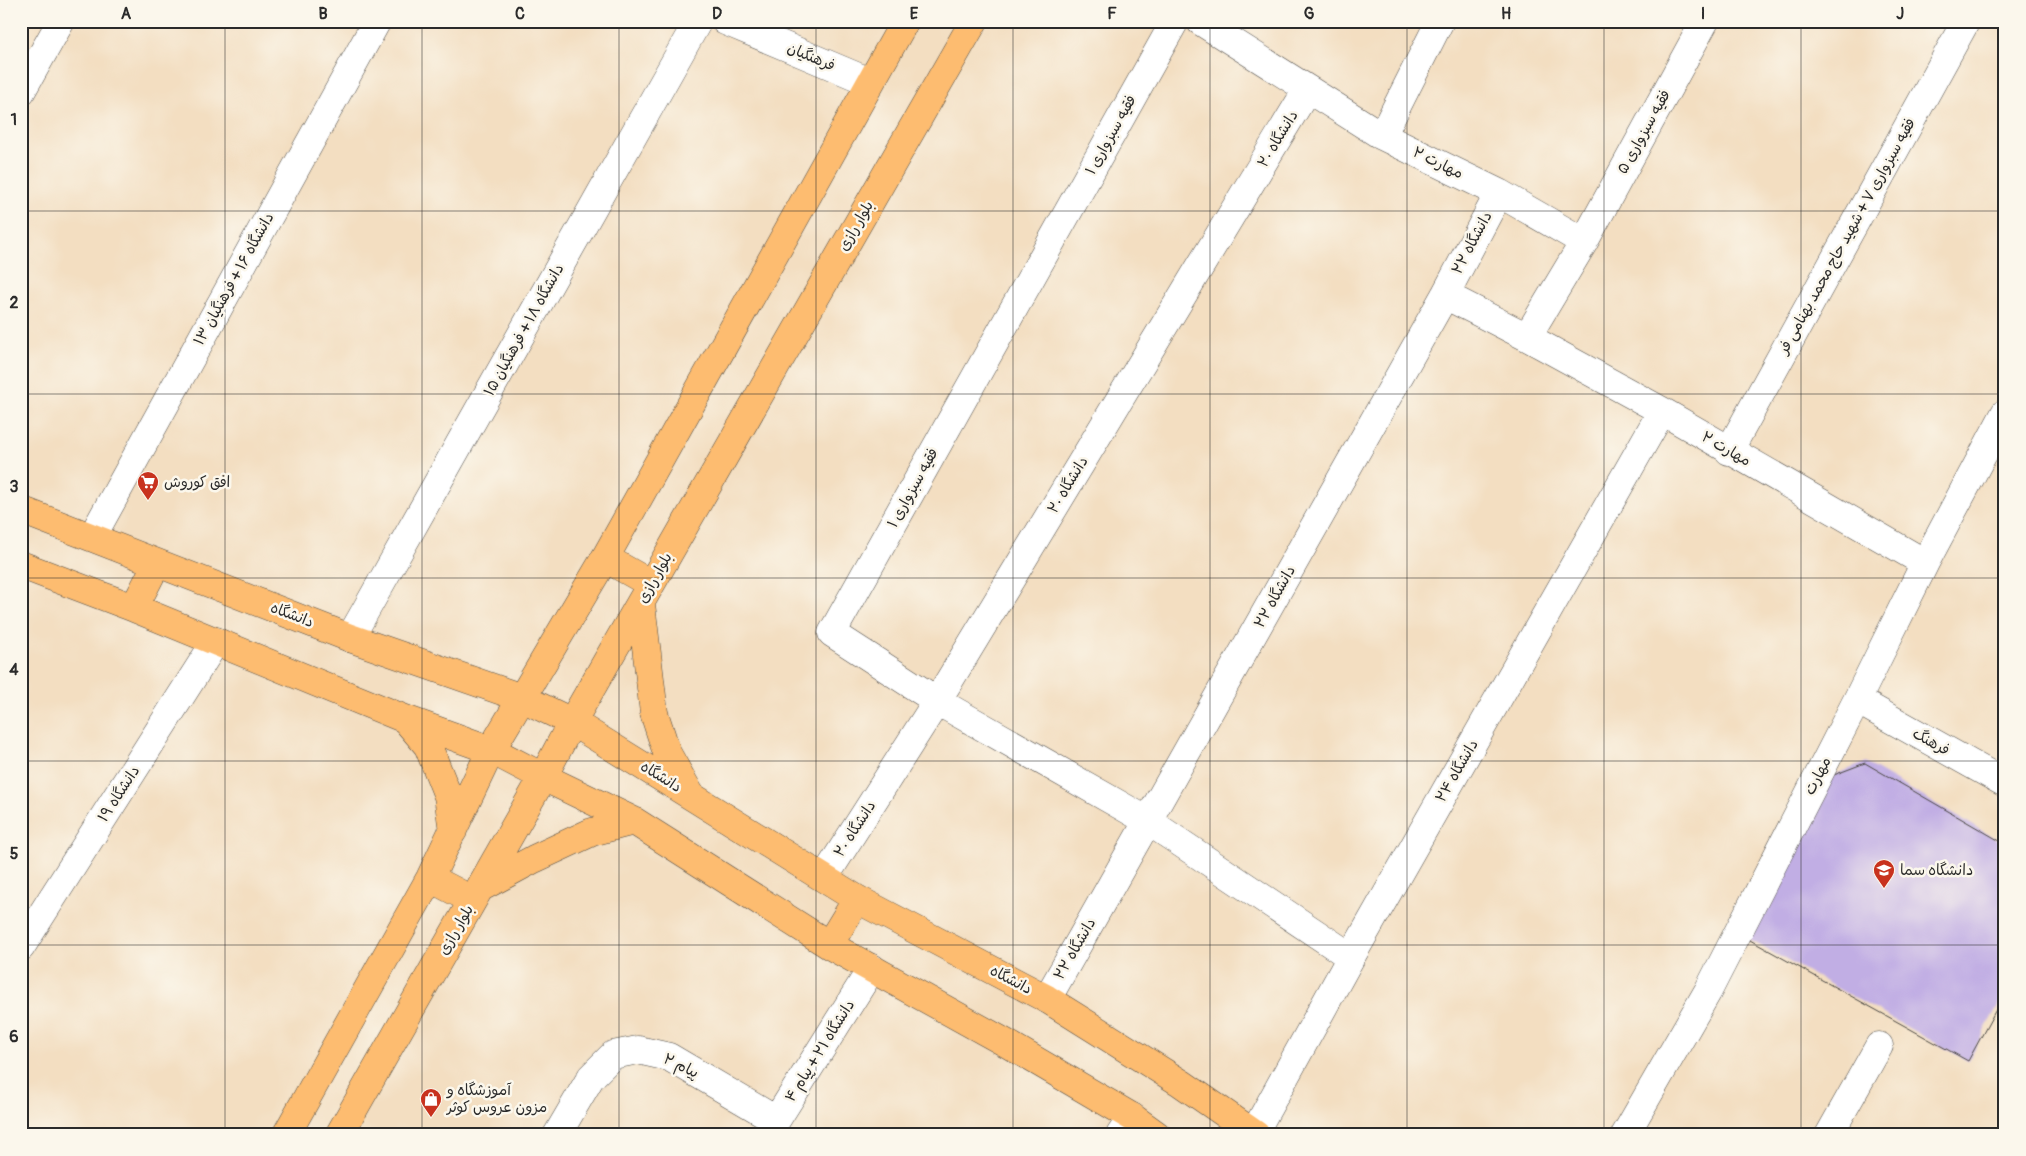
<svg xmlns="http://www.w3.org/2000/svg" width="2026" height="1156" font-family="Pangolin,'Playpen Sans Arabic',sans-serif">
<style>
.building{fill:#c1aee4}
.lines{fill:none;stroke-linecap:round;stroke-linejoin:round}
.minor-casing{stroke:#494642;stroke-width:29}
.major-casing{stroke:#494642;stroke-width:29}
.minor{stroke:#fff;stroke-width:28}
.major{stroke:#fdbc6f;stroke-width:28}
.grid{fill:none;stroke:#2b2b2b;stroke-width:1;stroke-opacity:0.55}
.labels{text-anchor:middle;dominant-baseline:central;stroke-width:5;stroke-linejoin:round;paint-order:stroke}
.street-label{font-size:15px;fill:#2b2b2b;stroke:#fbf7ec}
.poi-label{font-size:15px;fill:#2b2b2b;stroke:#fbf7ec;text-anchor:start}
.neatline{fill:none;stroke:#2b2b2b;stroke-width:2}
.grid-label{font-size:16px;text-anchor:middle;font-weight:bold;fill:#2b2b2b}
</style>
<rect width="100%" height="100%" fill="#fbf7ec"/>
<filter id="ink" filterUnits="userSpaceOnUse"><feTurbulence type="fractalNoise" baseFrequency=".02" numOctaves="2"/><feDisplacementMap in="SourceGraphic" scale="10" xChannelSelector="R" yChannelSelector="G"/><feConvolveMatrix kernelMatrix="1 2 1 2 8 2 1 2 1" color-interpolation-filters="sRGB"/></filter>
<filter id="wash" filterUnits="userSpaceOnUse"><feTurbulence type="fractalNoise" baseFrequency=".0096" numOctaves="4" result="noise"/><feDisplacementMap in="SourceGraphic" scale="20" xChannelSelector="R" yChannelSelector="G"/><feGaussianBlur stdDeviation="1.12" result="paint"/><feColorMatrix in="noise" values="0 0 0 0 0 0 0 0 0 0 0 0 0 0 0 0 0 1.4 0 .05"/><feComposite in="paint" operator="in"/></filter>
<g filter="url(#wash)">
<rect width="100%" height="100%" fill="#f3dec1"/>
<g id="blocks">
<path class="building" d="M1865,763L2005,844V993L1968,1061L1739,934L1826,778Z"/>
</g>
</g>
<g filter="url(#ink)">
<use href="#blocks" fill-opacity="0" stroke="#494642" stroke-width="1"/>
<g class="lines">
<g class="minor-casing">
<path id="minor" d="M725,21L870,82
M1175,21L832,633L937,701L1148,821L1351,957
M1200,21L1382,136L1499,193L1584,242L1527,337L1662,411L1925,563
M21,92L61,21
M1382,136L1440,21
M1584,242L1705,21
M1445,295L1527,337
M1729,451L1966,21
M92,537L377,21
M350,638L698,21
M1857,700L2005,783
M824,878L937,701L1307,90
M21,947L216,641
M1047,999L1445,295L1499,193
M1254,1133L1351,957L1662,411
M557,1135L591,1077L613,1055L638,1050L669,1057L776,1120
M767,1135L872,968
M1120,1135L1132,1117
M1625,1135L1708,991L1857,700L1925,563L2005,413
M1829,1135L1879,1046"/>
</g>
<g class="major-casing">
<path id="major" d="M21,510L350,638L522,698L572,722L857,899L1047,999L1181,1083L1256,1135
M605,558L651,584
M21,565L134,608L405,719L491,750L543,777L634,821L829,945L1006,1043L1132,1117L1157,1135
M641,604L654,713L667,753L689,792
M134,608L157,563
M405,719L428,746L448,796L453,831
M430,878L472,900
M480,888L534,859L592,832L634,821
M829,945L857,899
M286,1135L430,878L491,750L605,558L905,21
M339,1135L543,777L572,722L974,21"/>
</g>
<use href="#minor" class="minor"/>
<use href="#major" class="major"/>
</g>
</g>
<path class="grid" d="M225,21V1135M422,21V1135M619,21V1135M816,21V1135M1013,21V1135M1210,21V1135M1407,21V1135M1604,21V1135M1801,21V1135M21,211H2005M21,394H2005M21,578H2005M21,761H2005M21,945H2005"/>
<defs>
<g id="supermarket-pin" transform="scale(1.125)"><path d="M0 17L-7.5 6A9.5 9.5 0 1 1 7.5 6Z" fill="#c8321e" stroke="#fbf7ec"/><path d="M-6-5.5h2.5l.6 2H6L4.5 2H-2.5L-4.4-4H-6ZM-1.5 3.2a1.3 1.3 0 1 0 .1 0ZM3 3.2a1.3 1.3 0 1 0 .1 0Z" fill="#fff"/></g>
<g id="university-pin" transform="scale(1.125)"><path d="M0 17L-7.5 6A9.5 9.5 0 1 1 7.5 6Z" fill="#c8321e" stroke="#fbf7ec"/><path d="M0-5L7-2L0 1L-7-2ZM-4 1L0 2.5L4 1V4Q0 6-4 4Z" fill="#fff"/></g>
<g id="shop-pin" transform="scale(1.125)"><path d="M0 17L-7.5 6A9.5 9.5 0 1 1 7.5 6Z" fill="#c8321e" stroke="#fbf7ec"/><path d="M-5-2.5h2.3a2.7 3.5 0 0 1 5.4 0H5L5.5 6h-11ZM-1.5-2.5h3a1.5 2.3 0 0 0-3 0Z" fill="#fff"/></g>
</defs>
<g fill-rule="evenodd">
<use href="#supermarket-pin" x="148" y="482"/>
<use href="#university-pin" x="1884" y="870"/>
<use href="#shop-pin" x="431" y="1099"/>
</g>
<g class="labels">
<g class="street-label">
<text transform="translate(811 57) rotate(23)">فرهنگیان</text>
<text transform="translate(1644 132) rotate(-61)">فقیه سبزواری ۵</text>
<text transform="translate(1111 135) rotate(-61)">فقیه سبزواری ۱</text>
<text transform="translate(1278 139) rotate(-59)">دانشگاه ۲۰</text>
<text transform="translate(1438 163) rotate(26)">مهارت ۲</text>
<text transform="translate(856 226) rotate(-60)">بلوار رازی</text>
<text transform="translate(1847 236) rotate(-61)">فقیه سبزواری ۷ + شهید حاج محمد بهنامی فر</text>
<text transform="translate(1472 243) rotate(-62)">دانشگاه ۲۲</text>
<text transform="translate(234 279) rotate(-61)">دانشگاه ۱۶ + فرهنگیان ۱۳</text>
<text transform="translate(524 330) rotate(-61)">دانشگاه ۱۸ + فرهنگیان ۱۵</text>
<text transform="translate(1726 449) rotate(30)">مهارت ۲</text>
<text transform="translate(1068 485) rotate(-59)">دانشگاه ۲۰</text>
<text transform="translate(913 488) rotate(-61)">فقیه سبزواری ۱</text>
<text transform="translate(655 578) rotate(-61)">بلوار رازی</text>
<text transform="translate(1275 597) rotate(-61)">دانشگاه ۲۲</text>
<text transform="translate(292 615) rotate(21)">دانشگاه</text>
<text transform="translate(1931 742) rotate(29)">فرهنگ</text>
<text transform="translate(1457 771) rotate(-60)">دانشگاه ۲۴</text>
<text transform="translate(1818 776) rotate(-63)">مهارت</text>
<text transform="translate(661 777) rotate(32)">دانشگاه</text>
<text transform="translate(119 794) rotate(-57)">دانشگاه ۱۹</text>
<text transform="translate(855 829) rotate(-57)">دانشگاه ۲۰</text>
<text transform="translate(456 930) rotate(-60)">بلوار رازی</text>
<text transform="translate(1075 949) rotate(-60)">دانشگاه ۲۲</text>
<text transform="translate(1011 980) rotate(28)">دانشگاه</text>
<text transform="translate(820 1051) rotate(-58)">دانشگاه ۲۱ + پیام ۴</text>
<text transform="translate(681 1066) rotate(26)">پیام ۲</text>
</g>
<g class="poi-label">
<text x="164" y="482">افق کوروش</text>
<text x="1900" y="870">دانشگاه سما</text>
<text x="447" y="1090">آموزشگاه و<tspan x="447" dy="17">مزون عروس کوثر</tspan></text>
</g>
</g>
<rect width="2026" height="1156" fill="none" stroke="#fbf7ec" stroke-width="55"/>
<rect x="28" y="28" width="1970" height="1100" class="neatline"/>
<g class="grid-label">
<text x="126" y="19">A</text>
<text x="323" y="19">B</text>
<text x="520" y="19">C</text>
<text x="717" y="19">D</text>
<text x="914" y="19">E</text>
<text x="1112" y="19">F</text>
<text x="1309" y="19">G</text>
<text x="1506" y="19">H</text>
<text x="1703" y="19">I</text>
<text x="1900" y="19">J</text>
<text x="14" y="125">1</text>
<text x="14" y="308">2</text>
<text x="14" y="492">3</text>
<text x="14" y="675">4</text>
<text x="14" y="859">5</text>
<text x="14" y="1042">6</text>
</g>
</svg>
